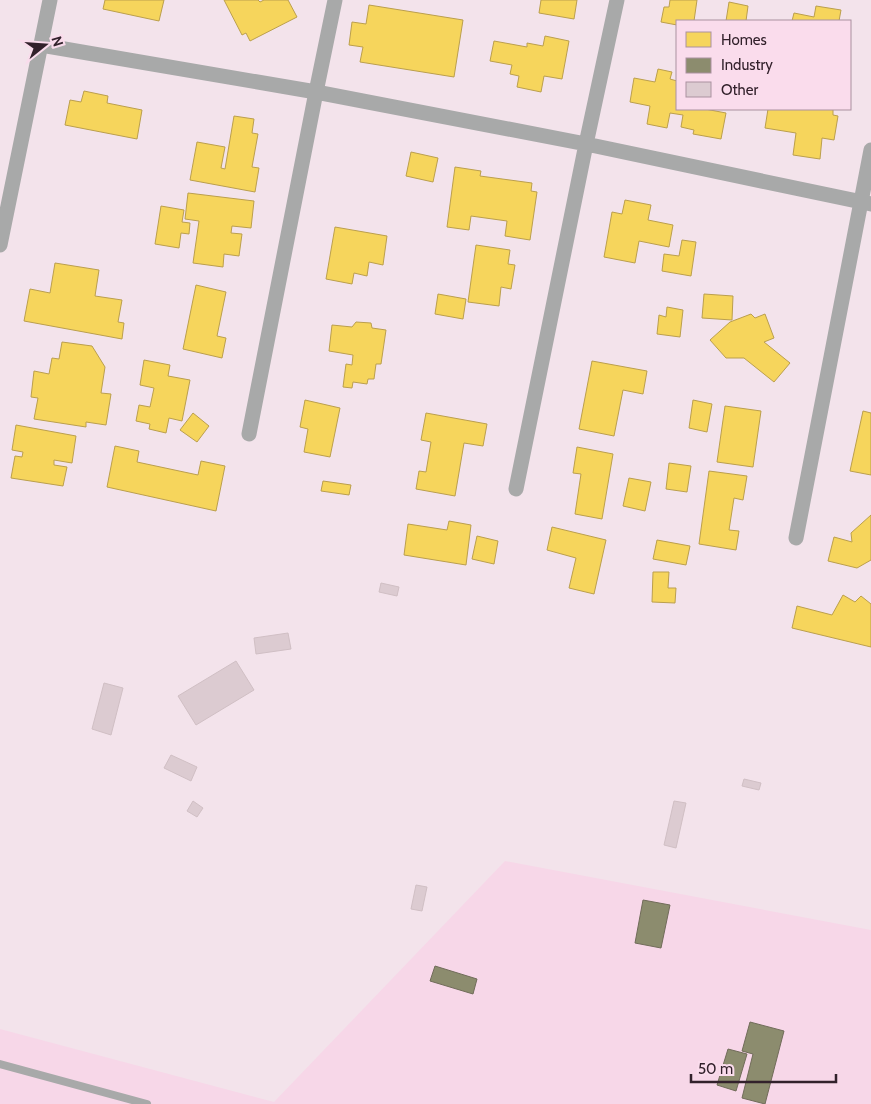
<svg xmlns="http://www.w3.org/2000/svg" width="871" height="1104" font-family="Cabin,sans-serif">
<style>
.built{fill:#f7d7e8}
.homes{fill:#f6d55c;stroke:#bb9f4d}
.industry{fill:#8c8c6e;stroke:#716c5a}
.building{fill:#dccbd1;stroke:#d0bfc4}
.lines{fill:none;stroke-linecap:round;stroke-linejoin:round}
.lane{stroke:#a8a9a9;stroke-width:8}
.street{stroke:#a8a9a9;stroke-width:15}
</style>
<rect width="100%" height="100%" fill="#f3e3eb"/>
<path class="built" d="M505,861L871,930V1104H0V1029L274,1102Z"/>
<path class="homes" d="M105,0H164L159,21L103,9Z
M224,0H258L260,2L264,0H288L297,17L250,41L246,33L242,35Z
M541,0H577L574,19L539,13Z
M670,0H697L694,21H677V25L661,22L664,7H669Z
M729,2L748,6L746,21H726Z
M369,5L463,20L454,77L360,62L363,47L349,45L352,22L366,24Z
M816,6L841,10L839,21H792L794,13L814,17Z
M545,36L569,41L562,79L544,76L541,92L517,87L519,76L510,74L512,65L490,61L494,41L527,47V43L543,46Z
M658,69L672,72L670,79L677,81V109H705L726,113L721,139L693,134L694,130L681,127L683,115L670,113L667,128L647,124L650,106L630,102L634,78L655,82Z
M84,91L108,96L107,103L142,110L137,139L65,125L70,100L81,102Z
M768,109H833V115L838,116L834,140L822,138L820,159L793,155L796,133L765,128Z
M234,116L254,119L252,133L258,134L252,167L259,168L255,192L190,180L197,142L225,147L221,168L225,169Z
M411,152L438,158L433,182L406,176Z
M455,167L481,171L480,176L532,183L531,191L537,192L530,240L505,236L507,221L471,216L469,230L447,227Z
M188,193L254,201L251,228L232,226L231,233L242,234L239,256L224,254L223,267L193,263L199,221L185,219Z
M625,200L651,205L648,220L673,225L669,247L639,241L635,263L604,257L612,212L622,214Z
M161,206L184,210L182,222L190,223L189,234L181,233L179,248L155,244Z
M335,227L387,236L383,265L369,262L367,276L354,273L352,284L326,279Z
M682,240L696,242L691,276L662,271L664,254L679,256Z
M476,245L510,250L508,264L515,265L511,289L501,287L499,306L468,302Z
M55,263L99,270L95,296L122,300L118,322L124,323L122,339L24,321L30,289L50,293Z
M196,285L226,292L217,336L226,338L222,358L183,349Z
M438,294L466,299L463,319L435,314Z
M704,294L733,296L732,320L702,318Z
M667,307L683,310L680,337L657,334L659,315L666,317Z
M751,314L755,318L765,314L774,338L764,342L790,363L774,382L744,358H726L710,340L730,322Z
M356,322L371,323L372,328L386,330L381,364H376L374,379H368L367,384L353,382L352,388L343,387L346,364L352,365L353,355L329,351L332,325L352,327Z
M62,342L92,346L105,367L101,393L111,394L106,425L86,422V427L34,419L38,398L31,397L34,371L49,374L52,358L59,359Z
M144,360L170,365L168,376L190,380L182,421L169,418L166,433L149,429L150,424L136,421L139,405L150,407L154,388L140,385Z
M592,361L647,371L643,394L623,390L614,436L579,429Z
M305,400L340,408L330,457L304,452L308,429L300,427Z
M693,400L712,404L707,432L689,428Z
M725,406L761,411L753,467L717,462Z
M863,411L871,413V475L850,471Z
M193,413L209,426L197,442L180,430Z
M426,413L487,424L483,446L464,443L455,496L416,489L419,471L426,472L431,442L421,440Z
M16,425L76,436L72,463L54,460V465L67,467L63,486L11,478L15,456L22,457L23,452L12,450Z
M115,446L139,451L137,462L198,475L201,461L225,466L216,511L107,487Z
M577,447L613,454L602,519L575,514L581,474L573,473Z
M669,463L691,466L687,492L666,489Z
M709,471L747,476L743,500L734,498L729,530L739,531L736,550L699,544Z
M629,478L651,482L645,511L623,506Z
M323,481L351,485L349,495L321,491Z
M871,515V560L857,568L828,561L834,537L852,542L851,533Z
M449,521L471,525L466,565L404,555L408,524L447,530Z
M552,527L606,540L594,594L569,588L576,558L547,550Z
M477,536L498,541L494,564L472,559Z
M657,540L690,546L686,565L653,559Z
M653,572H669L668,588H676L675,603L652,602Z
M843,595L855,602L861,596L871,604V647L792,628L797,606L832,615Z"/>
<path class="industry" d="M643,900L670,905L661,948L635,943Z
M435,966L477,979L473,994L430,981Z
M750,1022L784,1031L765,1104L742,1098L753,1054L742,1051Z
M728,1049L747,1054L736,1091L717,1085Z"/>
<path class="building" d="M381,583L399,587L397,596L379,592Z
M288,633L291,649L256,654L254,638Z
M236,661L254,690L196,725L178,696Z
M104,683L123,688L111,735L92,729Z
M171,755L197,767L191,781L164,768Z
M744,779L761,783L759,790L742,786Z
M193,801L203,808L197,817L187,811Z
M674,801L686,803L676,848L664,845Z
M416,885L427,887L422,911L411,909Z"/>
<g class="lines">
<path class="lane" d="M0,1064L147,1104"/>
<path class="street" d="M41,45L316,92L586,144L871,204
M0,245L50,0
M249,434L316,92L335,0
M516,489L586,144L617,0
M796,538L871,150"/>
</g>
<rect x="676" y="20" width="175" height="90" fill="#fadcec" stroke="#aa919f"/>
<rect x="686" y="32" width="25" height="15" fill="#f6d55c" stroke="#aa919f"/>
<text x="721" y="45" font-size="15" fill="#32212b">Homes</text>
<rect x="686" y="58" width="25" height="15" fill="#8c8c6e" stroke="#aa919f"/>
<text x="721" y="70" font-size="15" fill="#32212b">Industry</text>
<rect x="686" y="82" width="25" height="15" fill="#dccbd1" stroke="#aa919f"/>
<text x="721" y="95" font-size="15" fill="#32212b">Other</text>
<g transform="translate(45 45) rotate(73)" stroke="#fadcec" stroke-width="4" paint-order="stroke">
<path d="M0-4L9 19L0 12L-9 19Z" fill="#32212b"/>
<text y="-8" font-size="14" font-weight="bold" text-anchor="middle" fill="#32212b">N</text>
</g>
<path d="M691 1074v8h145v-8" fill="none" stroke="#32212b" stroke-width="2.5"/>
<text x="698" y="1074" font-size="15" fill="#32212b" stroke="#fadcec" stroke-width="4" paint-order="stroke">50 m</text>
</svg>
